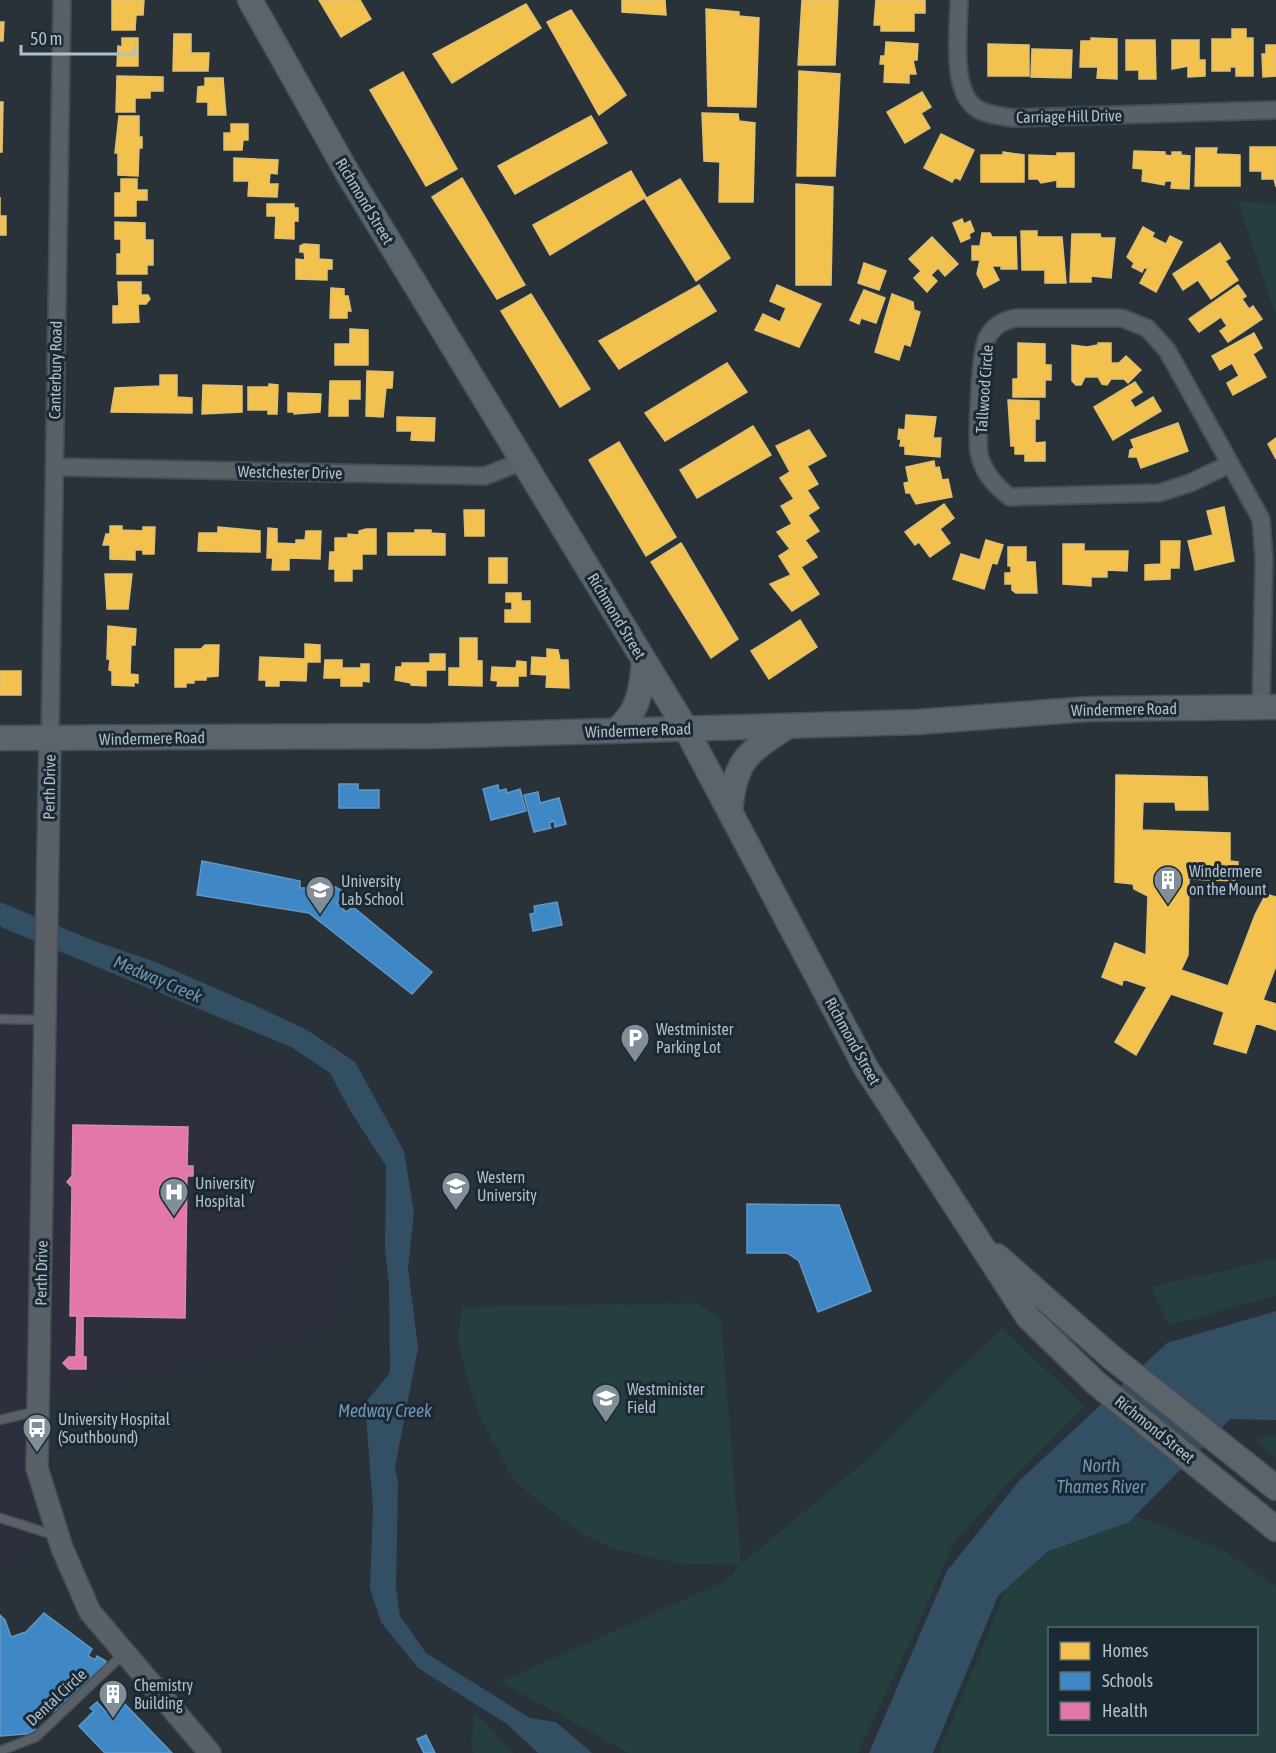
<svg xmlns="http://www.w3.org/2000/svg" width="1276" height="1753" font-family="'Asap Condensed',sans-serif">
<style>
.medical{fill:#2d2f3f}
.green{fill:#253e3e;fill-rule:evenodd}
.water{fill:#334f64}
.homes{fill:#f2c14e;stroke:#dfc073;stroke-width:1.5}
.schools{fill:#3f88c5;stroke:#6298c6;stroke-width:1.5}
.health{fill:#e377a8;stroke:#d48db2;stroke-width:1.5}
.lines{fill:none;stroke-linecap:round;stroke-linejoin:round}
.service-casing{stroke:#474e53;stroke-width:11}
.minor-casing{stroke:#474e53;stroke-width:20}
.tertiary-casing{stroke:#474e53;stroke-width:24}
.secondary-casing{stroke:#474e53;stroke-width:27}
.service{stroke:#596066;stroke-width:8}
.minor{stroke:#596066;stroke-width:16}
.tertiary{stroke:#596066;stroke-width:21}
.secondary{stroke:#5c646b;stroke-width:24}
.labels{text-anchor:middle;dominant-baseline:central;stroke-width:6;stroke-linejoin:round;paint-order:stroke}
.street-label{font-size:16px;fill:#b2bfca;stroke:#1b2934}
.poi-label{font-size:16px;fill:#b2bfca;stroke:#1b2934;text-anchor:start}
.water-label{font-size:18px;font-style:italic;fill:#7096b1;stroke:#1b2934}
</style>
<rect width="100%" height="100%" fill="#293239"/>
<path class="medical" d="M0,951L307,1071L353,1143L342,1292L336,1319L283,1345L20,1401L35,1555L0,1566Z"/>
<path class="green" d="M1238,202L1276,203V313L1274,310Z
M1276,1259V1296L1169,1325L1151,1287Z
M698,1303L721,1320L741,1564L868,1459L1002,1328L1085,1407L1024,1466L954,1542L908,1647L857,1753H629L500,1682L726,1581L741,1565L681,1564L614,1549L583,1534L532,1496L512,1477L477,1411L462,1359L458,1337L462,1307Z
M1264,1436H1276V1459L1255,1439Z
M1137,1516L1224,1551L1276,1587V1753H939L1006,1589L1058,1545ZM1050,1628H1256V1734H1050Z
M474,1711L513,1753H474L471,1746Z"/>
<path class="water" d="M0,902L97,942L153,961L254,1005L307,1030L355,1062L404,1151L414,1213L408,1268L418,1348L395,1467L398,1483L396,1587L400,1616L426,1653L530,1718L556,1722L592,1753H538L507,1724L418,1668L381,1622L370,1589L373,1507L365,1403L390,1373L389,1283L385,1250L386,1166L351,1112L330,1073L291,1047L3,928L0,926Z
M1276,1311V1420L1230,1419L1129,1522L1049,1551L998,1596L933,1753H869L947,1571L1019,1481L1167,1343Z"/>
<path class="homes" d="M112,0H144L143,15H136L135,30H112Z
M319,0H360L371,19L341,37Z
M622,0H665L666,15L622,12Z
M802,0H838L835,65H798Z
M876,0H925V13H914V31H881V25H874Z
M526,4L541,28L452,83L433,54Z
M706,9L739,12V16L759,18L756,107L708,106Z
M571,10L626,95L599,115L547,22Z
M0,22H4L3,41H0Z
M1232,29H1246V38H1253V76H1236V67H1230V71H1212V39H1232Z
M174,34H191V53H209L208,71H173Z
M122,38H138V66H117L118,46L122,47Z
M1091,38L1117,39V79L1097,78L1098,67H1080L1081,41H1091Z
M1126,40H1155L1156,79H1139V70H1126Z
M1172,40H1199V60H1205V76L1188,77V66L1172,69Z
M886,42L918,44L917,60H913L916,74H909V83L884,82L885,64H880L881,56H885Z
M988,44L1029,45V76H988Z
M1266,45H1276V76L1263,77L1262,54H1266Z
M1032,49L1072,50L1071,78L1031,77Z
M799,71L840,74L835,176H797Z
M403,72L457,169L426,186L370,90Z
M117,76L163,77V91H150V98H135V112H116Z
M205,78H223L226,115H208V102H197L198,87L205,86Z
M922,92L931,107L921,113L930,128L905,143L887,112Z
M0,102H3L2,152H0Z
M702,113L738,114L739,121L755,123L753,202H719L720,162L704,161Z
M119,116H139V137H142V148H139L138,176L118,175V153H115Z
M591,116L607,143L515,194L498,166Z
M231,124H248V140H243L242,150H224V133H231Z
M941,134L974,150L960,180L955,177L952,182L924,168Z
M1250,147H1276V187L1274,179H1262V171H1250Z
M1196,148H1217L1216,154L1240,155V186H1195Z
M1134,151L1165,152V155L1172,156V152H1181V155L1190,156L1189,189L1171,188L1172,181H1165L1164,185L1142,181L1143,169L1133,168Z
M1003,152L1024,155V182H981V155H1003Z
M1057,153H1074V187H1057V180L1041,183L1038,179H1029V155L1057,156Z
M234,158L278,160L277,174L270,173L269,184H278L277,197L248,196L249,181H234Z
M631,171L646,197L550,255L533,225Z
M462,178L525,285L497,299L432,197Z
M121,179H137V190H147V200H136V216H115V193H121Z
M680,179L730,258L696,281L645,199Z
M796,184L833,187L831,285H796Z
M0,197V216H6V235H0Z
M267,204H294V208H298V221H294V239L275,238L276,216H267Z
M962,219L964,224L970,221L974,231L969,234L970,238L961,242L953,223Z
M115,222L145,223V240H153V265H147V274H117V254H121V239H115Z
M1143,227L1154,233L1152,237L1166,244L1170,236L1182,242L1156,292L1140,283L1148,268H1144L1142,272L1132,267L1134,263L1127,257Z
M1021,231H1037V237H1062L1066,283H1045V270H1022Z
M982,233H990L992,237H1016L1017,269H1001V266H992L999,280L984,288L977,274L980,260H972V246H980Z
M1072,234H1100L1101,238H1115L1111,278L1091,276V282H1070Z
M932,237L958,264L945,276L938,268L931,275L937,281L927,292L914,278L921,271L909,259Z
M1220,243L1230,258L1225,261L1238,280L1211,299L1198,280L1183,290L1173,274Z
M304,244L319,245V259L332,260V269H327V280L296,279V259L305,260L304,252H300V246Z
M864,263L886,271L879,290L858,283Z
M118,282H141V295H148L150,299L146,304H138L139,322L113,323V306H119Z
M699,285L716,311L619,369L599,341Z
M777,285L821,304L799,347L755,330L763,314L780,322L786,308L770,301Z
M1238,285L1246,296L1242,299L1249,309L1253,306L1262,319L1228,342L1220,331L1227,326L1221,317L1199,332L1189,319Z
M331,288L344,289V296H348L351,311H347V318H330Z
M864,290L885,298L876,323L861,318L859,324L850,320Z
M531,294L590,389L560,407L501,311Z
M892,294L913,302L914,310L920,312L910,346L904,344L899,360L875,352Z
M350,329L368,330V365H335V344H350Z
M1254,333L1262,348L1253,354L1266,377L1233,395L1227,383L1239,376L1232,363L1220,370L1212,356Z
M1018,343L1045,344V365H1051V380H1045V397H1013V379H1018Z
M1098,343H1111V363H1119L1126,356L1141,370L1128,383L1124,379H1111L1107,385L1102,384L1098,377H1085L1081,385H1076L1072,381V345L1087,347L1098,345Z
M727,363L747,392L665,441L645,413Z
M367,371L393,372L392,388H386L383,417L366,416Z
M160,375H177V397L192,398V413L111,412L115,388L160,386Z
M330,381H360V399H348V416H329Z
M1135,382L1142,392L1130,400L1135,408L1153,397L1161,411L1113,440L1094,407Z
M269,384L278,385L277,414H268V410H248V387H269Z
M203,385L242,386V412L202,414Z
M288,393L321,394L320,412L294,414V412H288Z
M1008,400L1039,401V419H1035V443L1045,442V461H1025V454H1015V446H1011Z
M906,415L936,417L933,438H941L940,457L905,454V446H900L901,439H898L899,429L905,430Z
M397,417L435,418L434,441L411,440L412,431H397Z
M1178,423L1188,451L1141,468L1137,457H1129L1130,450L1134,448L1131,440Z
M753,426L771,455L697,498L680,470Z
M809,430L826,456L807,466L818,484L807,490L819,508L808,515L819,531L805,540L817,557L801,567L819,594L792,611L770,584L791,575L779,556L790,549L777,532L792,524L781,506L794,499L780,478L790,472L776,446Z
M1276,438V459L1268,444Z
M619,442L676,537L646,556L589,460Z
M934,461L935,468L939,467L942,480L948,479L952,497L916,504L910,493H906L904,483L909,482L906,467Z
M944,504L954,518L940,529L950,543L930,557L919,542L915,545L905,532Z
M1224,507L1234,561L1195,570L1188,541L1213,535L1207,511Z
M464,510H484V536H465Z
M110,526H122V530L143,531V527H155L154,554H143V550H135V560L110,559V545H103L106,534H110Z
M218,527L260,531V552L198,551L199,533H218Z
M268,528L277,529V543L296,544V540H305L306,531H321L320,559L289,558V570H272L273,558H267Z
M366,529H376V554H362V569H352V581H335V569H329L330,552H335V538H348V534L359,535V531Z
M415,530H431V533L445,534V555H388V533H415Z
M986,540L1003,545L997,564L992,563L984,589L953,579L961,554L980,560Z
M1161,541H1180L1179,568H1170V579L1145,580V565L1161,564Z
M681,543L738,639L711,658L651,562Z
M1063,544H1084V551H1128L1127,571L1107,570V577H1091V586L1063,584Z
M1008,547H1026V562H1035L1037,593H1016L1012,590V584H1005V573H1011V566H1008Z
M489,558H507V583H489Z
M105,574H132L128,609H107Z
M506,593H521V601H530V622H505V610H512V602H506Z
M800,620L817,647L769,679L751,651Z
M108,626L136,629L135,645H131L130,674L138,675V683L134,682V686L112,685V671L109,670L110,659H107Z
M460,638H477V661H482V686L449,685V668H460Z
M305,644L320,645V662H307L306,681L279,680V686H266V680H259L260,657L305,659Z
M205,645H219L218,676L206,677V680H194V683H186V687H175V649H201Z
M547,649L558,650L560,660H568L569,688L546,687L547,675L531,674L532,657L547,658Z
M430,654H445V670H426V686L411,685V683L395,680L396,667H402V663H430Z
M325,660H342V668H361V664H369V682L362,681V686H341V678H324Z
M517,661L526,662V676H518V686H497L498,681L491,680L492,667L516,668Z
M0,671H21V695H0Z
M1116,775L1207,777L1208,810H1176L1175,802H1143L1142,830L1230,833V861L1238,862L1237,881L1189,879L1188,955L1181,970L1228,986L1255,915L1266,894L1276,897V966L1263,1000L1276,1004V1030L1256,1023L1246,1053L1214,1044L1224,1012L1171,994L1136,1055L1115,1042L1147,987L1123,979L1122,985L1102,977L1115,943L1146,955L1148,896L1134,889L1133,884L1115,882Z"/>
<path class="schools" d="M339,784H358V790H379V808H339Z
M498,785L499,791L506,789L507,793L520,789L526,811L491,820L483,789Z
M538,792L540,803L559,798L566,824L555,827L554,821L549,823L551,828L534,832L524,795Z
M202,861L300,881V888H311L316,877L343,891L337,903L346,912L353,907L432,972L412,994L309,913L197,895Z
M557,902L562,925L533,931L530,914L535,913L534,906Z
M747,1204L839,1205L871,1291L818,1312L799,1261L787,1253H747Z
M44,1613L92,1649L88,1656L95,1660L97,1656L106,1661L100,1673L65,1707L34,1718L33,1723L37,1733L0,1736V1615L5,1620L11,1637L26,1632Z
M120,1699L172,1753H105L79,1726L94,1711L90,1708L97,1702L106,1712Z
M426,1735L435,1753H424L417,1739Z"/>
<path class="health" d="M73,1125L188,1127L187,1166H193V1176H187L185,1318L83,1316V1357H86V1369H69L63,1363L69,1357H76L77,1316H70L72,1187L67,1182L72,1176Z"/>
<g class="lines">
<g class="service-casing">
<path id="service" d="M0,1019L45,1020
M0,1420L38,1411
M0,1518L57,1536
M0,1751L36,1737L116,1661L127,1656"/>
</g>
<g class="minor-casing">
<path id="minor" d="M959,0C959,29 950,90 976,108C986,115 1001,116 1013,118L1276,110
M1230,464L1190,483L1159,493L1010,497C995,486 983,473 979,453C977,437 980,350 987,338C993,326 1004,320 1016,318H1122L1147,328L1167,350L1261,519L1264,558L1261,707
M54,467L485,476L523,461
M50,739L62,0"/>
</g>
<g class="tertiary-casing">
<path id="tertiary" d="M50,739L37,1468L62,1548L90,1612L210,1753"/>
</g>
<g class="secondary-casing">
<path id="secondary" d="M250,0L348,174L686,729L866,1068L1028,1317L1096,1383L1276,1529
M615,731C639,713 642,688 644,660
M0,738L432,736L918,722L1089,709L1276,707
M730,812C735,759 746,754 788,726
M997,1256L1110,1356L1276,1488"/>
</g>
<use href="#service" class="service"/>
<use href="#minor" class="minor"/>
<use href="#tertiary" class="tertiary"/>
<use href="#secondary" class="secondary"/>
</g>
<defs>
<g id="building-pin" transform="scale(1.5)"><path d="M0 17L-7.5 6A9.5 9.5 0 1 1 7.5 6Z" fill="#828e97" stroke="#1b2934"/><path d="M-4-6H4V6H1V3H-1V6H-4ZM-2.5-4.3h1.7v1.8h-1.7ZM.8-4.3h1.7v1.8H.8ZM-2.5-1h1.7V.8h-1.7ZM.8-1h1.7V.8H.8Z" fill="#fff"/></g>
<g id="school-pin" transform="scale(1.5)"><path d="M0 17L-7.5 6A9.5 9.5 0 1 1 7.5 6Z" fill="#828e97" stroke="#1b2934"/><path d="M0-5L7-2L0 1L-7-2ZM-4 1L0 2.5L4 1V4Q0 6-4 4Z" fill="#fff"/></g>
<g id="parking-pin" transform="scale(1.5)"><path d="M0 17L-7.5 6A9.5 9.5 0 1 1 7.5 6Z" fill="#828e97" stroke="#1b2934"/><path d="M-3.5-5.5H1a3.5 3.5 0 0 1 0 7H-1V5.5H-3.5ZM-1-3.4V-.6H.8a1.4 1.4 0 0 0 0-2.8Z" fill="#fff"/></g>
<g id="university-pin" transform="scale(1.5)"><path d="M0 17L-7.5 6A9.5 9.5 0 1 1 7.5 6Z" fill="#828e97" stroke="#1b2934"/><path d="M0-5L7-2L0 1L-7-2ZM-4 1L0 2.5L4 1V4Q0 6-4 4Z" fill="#fff"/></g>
<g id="hospital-pin" transform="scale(1.5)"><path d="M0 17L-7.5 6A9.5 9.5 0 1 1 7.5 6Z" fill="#828e97" stroke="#1b2934"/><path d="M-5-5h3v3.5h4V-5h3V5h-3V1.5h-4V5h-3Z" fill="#fff"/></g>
<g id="bus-pin" transform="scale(1.5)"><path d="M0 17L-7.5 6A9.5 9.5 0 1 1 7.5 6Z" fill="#828e97" stroke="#1b2934"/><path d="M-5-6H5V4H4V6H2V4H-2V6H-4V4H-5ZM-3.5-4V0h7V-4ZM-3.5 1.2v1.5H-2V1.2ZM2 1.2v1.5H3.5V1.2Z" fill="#fff"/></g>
</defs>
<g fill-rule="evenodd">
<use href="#building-pin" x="1168" y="880"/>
<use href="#school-pin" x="320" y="890"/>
<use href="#parking-pin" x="635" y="1038"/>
<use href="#university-pin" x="456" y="1186"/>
<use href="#hospital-pin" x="174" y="1192"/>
<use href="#university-pin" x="606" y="1398"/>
<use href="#bus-pin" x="37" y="1428"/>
<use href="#building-pin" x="113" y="1694"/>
</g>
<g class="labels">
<g class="street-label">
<text transform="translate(1069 116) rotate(-1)">Carriage Hill Drive</text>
<text transform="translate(365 201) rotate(59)">Richmond Street</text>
<text transform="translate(55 370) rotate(-89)">Canterbury Road</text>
<text transform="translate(984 389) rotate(-86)">Tallwood Circle</text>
<text transform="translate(290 472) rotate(1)">Westchester Drive</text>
<text transform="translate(617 616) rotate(59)">Richmond Street</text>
<text transform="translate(1124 709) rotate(-1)">Windermere Road</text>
<text transform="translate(638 730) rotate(-2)">Windermere Road</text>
<text transform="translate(152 738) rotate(-1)">Windermere Road</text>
<text transform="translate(49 787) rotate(-89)">Perth Drive</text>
<text transform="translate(853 1041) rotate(61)">Richmond Street</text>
<text transform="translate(41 1273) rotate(-89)">Perth Drive</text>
<text transform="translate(1155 1429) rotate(39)">Richmond Street</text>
<text transform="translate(56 1697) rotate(-43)">Dental Circle</text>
</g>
<g class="poi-label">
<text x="1189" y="871">Windermere<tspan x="1189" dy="18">on the Mount</tspan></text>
<text x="341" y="881">University<tspan x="341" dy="18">Lab School</tspan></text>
<text x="656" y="1029">Westminister<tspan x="656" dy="18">Parking Lot</tspan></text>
<text x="477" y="1177">Western<tspan x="477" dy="18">University</tspan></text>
<text x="195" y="1183">University<tspan x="195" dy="18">Hospital</tspan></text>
<text x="627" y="1389">Westminister<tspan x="627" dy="18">Field</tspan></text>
<text x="58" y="1419">University Hospital<tspan x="58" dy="18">(Southbound)</tspan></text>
<text x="134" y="1685">Chemistry<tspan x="134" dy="18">Building</tspan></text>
</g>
<g class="water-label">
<text transform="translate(158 979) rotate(23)">Medway Creek</text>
<text x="385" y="1410">Medway Creek</text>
<text x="1101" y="1465">North<tspan x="1101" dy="21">Thames River</tspan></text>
</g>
</g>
<rect x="1048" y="1627" width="210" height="108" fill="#1b2934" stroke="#576570" stroke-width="1.5"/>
<rect x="1060" y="1642" width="30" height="18" fill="#f2c14e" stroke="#576570" stroke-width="1.5"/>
<text x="1102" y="1657" font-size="18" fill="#b2bfca">Homes</text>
<rect x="1060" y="1672" width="30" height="18" fill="#3f88c5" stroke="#576570" stroke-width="1.5"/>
<text x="1102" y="1687" font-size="18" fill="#b2bfca">Schools</text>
<rect x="1060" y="1702" width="30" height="18" fill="#e377a8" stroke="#576570" stroke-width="1.5"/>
<text x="1102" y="1717" font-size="18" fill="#b2bfca">Health</text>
<path d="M21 45v9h114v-9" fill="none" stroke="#b2bfca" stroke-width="3"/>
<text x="30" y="45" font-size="18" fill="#b2bfca" stroke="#1b2934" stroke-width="4.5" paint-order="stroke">50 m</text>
</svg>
